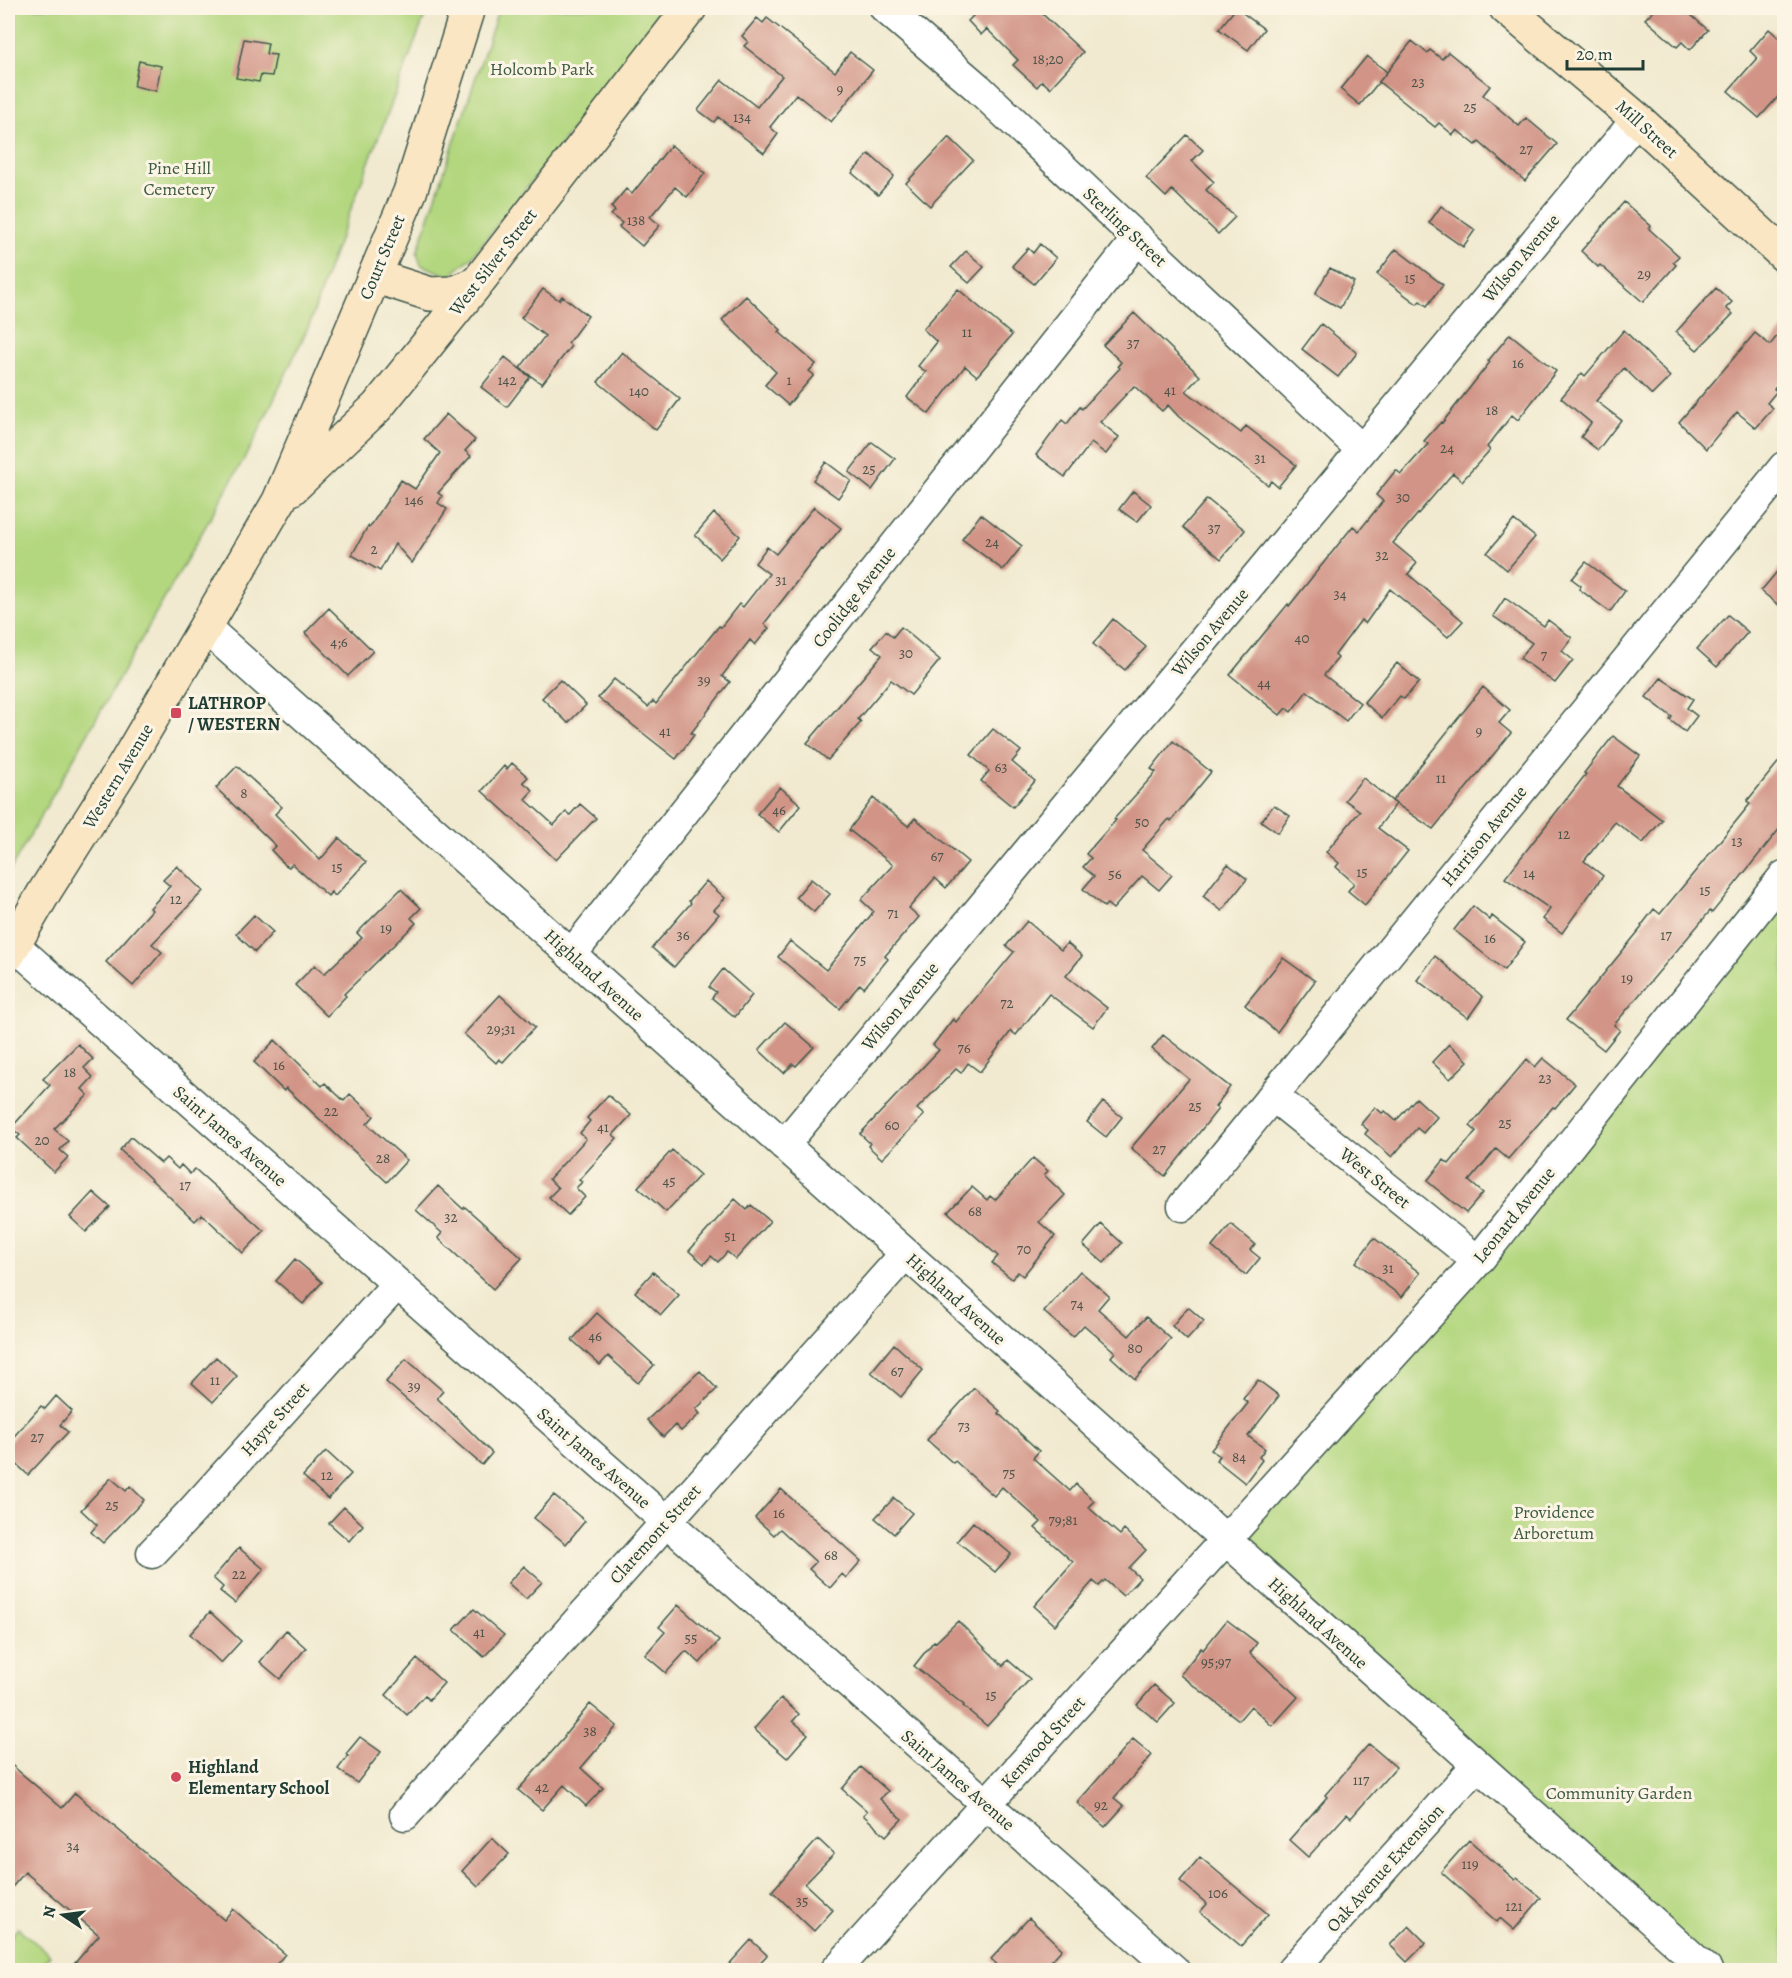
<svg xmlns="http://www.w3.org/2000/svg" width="1792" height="1978" font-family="Alegreya,serif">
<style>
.green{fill:#b3d77f;stroke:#698a5a;stroke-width:1.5}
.building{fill:#d19486}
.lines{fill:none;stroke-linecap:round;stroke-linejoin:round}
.street-casing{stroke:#3e574b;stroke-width:33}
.secondary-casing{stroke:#3e574b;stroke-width:36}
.street{stroke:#fff;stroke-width:30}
.secondary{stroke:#fbe6c4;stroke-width:33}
.poi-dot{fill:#d1495b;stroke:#fcf5e5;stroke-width:2}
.labels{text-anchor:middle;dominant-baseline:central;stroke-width:6;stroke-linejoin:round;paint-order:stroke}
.number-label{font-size:15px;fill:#4c5348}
.park-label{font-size:18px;fill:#3d5c43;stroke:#fcf5e5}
.street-label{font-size:18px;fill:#1f3d34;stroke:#fcf5e5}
.poi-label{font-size:18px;font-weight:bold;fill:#1f3d34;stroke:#fcf5e5;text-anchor:start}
</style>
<rect width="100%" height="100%" fill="#fcf5e5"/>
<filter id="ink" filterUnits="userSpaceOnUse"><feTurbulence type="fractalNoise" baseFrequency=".0167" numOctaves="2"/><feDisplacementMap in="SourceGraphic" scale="12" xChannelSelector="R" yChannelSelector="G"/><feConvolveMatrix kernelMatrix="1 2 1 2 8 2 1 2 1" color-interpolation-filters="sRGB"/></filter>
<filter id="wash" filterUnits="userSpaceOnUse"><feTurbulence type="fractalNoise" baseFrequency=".008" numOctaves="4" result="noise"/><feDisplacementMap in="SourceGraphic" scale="24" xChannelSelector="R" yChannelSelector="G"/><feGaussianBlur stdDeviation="1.35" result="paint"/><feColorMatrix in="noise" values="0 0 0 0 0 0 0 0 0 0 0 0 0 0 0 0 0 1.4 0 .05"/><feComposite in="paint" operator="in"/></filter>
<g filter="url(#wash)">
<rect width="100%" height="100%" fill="#f1ead0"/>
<path class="green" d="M8,8H428L328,269L310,323L254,441L8,874Z
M499,8H668L471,258L449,276L421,265L417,253Z
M1784,874V1970H1707L1225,1540Z
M18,1928L50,1955L37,1970H8V1939Z"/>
<g id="blocks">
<path class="building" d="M965,8H1036L1083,52L1050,88L1042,81L1037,87L1013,65L1018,60L987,29L981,35L968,21L973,16Z
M1236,8L1264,29L1248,50L1219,29Z
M1656,8H1683L1708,30L1690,50L1682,42L1677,47L1645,19Z
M757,18L763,23L767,18L835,72L850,52L873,70L831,122L796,94L770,127L778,134L764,153L718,117L714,122L698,110L722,80L757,107L782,76L744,46L748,42L742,36Z
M1769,29L1785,43V89L1759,118L1728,91L1757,58L1750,51Z
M244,39L268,43L266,54L276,55L272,76L261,75L259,82L236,78Z
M1412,41L1427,53L1430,50L1442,59L1448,52L1490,86L1483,95L1519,126L1526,118L1557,144L1525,181L1479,142L1476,145L1457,130L1453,135L1439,123L1435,127L1379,82Z
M1367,56L1387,72L1360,105L1340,89Z
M139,61L161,66L156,91L134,86Z
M1187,135L1203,150L1192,161L1214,182L1206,190L1235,217L1218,234L1172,190L1166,197L1146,178Z
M949,137L973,160L930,206L906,183Z
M671,145L705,173L687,197L675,187L650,217L660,225L642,246L619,227L622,223L611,215L615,211L611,207L626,189L632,194Z
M869,154L894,176L878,195L852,173Z
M1624,202L1651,226L1649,229L1679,256L1673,262L1676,265L1643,302L1600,265L1598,267L1581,251Z
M1441,206L1475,230L1463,247L1429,223Z
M1040,244L1056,258L1034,284L1012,266L1028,248L1033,253Z
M1396,249L1443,285L1427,306L1420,301L1417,304L1377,274Z
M966,251L984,267L969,283L951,267Z
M1330,268L1354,282L1340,308L1315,294Z
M1716,288L1732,302L1726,308L1733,314L1697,350L1676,332Z
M543,289L559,300L562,296L588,316L568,343L571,346L542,384L520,368L545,336L521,318Z
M958,289L1012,335L977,376L965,366L929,414L907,397L926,372L918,366L937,342L923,329Z
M746,296L781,330L779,332L816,364L809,371L814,375L788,405L765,385L776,372L722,320Z
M1134,313L1200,376L1186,391L1241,433L1246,426L1296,465L1278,487L1271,481L1268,485L1179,417L1168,405L1162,411L1134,386L1100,422L1119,437L1106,454L1091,443L1065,477L1036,455L1062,420L1067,424L1080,407L1082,409L1120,368L1118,366L1121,362L1103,345Z
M1321,324L1357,353L1338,377L1302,349Z
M1785,326V375L1774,389L1777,391L1767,403L1773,408L1756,428L1737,412L1706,449L1679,422L1755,333L1770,345Z
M1624,330L1670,377L1652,395L1624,368L1596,401L1621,420L1598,450L1581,437L1591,423L1561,398L1582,373L1585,376Z
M1510,334L1556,371L1518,420L1512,415L1487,447L1490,450L1462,481L1453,473L1393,543L1417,563L1408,574L1463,621L1448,637L1390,589L1365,624L1361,620L1335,655L1338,658L1324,675L1360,703L1346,721L1307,691L1291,712L1286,708L1280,715L1230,675L1288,604L1289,606L1353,526L1359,531L1383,501L1376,495L1396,470L1401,474L1428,444L1424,441L1441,422L1442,423L1490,362L1488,361Z
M622,352L680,399L656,430L598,382Z
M505,357L530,377L507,407L481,387Z
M446,414L475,440L465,451L471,456L438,493L442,496L438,503L447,509L412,563L395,544L380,571L352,555L368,526L370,527L401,480L415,489L440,453L424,439Z
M872,442L895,459L872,490L849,472Z
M826,462L851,481L838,498L813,480Z
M1133,491L1151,505L1137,522L1119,509Z
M1207,499L1245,530L1221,559L1183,527Z
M814,507L841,528L823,550L822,549L764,624L769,628L755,645L750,640L722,676L730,682L691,733L694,735L676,759L598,698L614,679L648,707L653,701L656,704L719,626L721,627L739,604L743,607L769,574L755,563L767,547L776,554Z
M714,513L740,536L720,559L695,535Z
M981,514L1022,546L1003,570L962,539Z
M1514,520L1535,537L1507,570L1487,553Z
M1586,562L1625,591L1610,612L1579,589L1581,586L1572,579Z
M1785,562V610L1761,591Z
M1505,598L1544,626L1548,620L1572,638L1562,651L1573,660L1555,683L1520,658L1532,643L1493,616Z
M329,608L373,651L348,676L305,633Z
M1728,615L1748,632L1717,667L1697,649Z
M1113,619L1146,647L1125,670L1093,644Z
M901,627L940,660L911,695L891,680L858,719L861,722L828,760L807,743L882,655L872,647L886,631L893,637Z
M1397,663L1419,682L1404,699L1400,696L1382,718L1364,702Z
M1661,678L1693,699L1687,708L1697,716L1685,732L1670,720L1672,717L1646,697Z
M560,680L586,705L568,723L542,698Z
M1483,687L1510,710L1499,723L1511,733L1433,829L1392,801Z
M993,729L1021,751L1012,762L1035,781L1013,807L981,781L989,771L971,755Z
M1613,736L1640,756L1617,786L1662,820L1643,843L1615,822L1584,861L1603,876L1562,933L1543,919L1550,909L1505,878L1586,774L1584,773Z
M1173,741L1211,772L1171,821L1169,819L1142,850L1172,875L1159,890L1142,876L1113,909L1107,904L1104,907L1083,889L1094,876L1083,867L1091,858L1086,854L1116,820L1114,819L1156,772L1151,769Z
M1785,754V822L1712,913L1710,911L1614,1025L1620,1030L1604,1050L1566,1020L1642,927L1641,926L1654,909L1660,914L1698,868L1750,804L1747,801Z
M512,763L528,777L523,782L533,790L525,799L554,825L566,812L570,815L580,804L596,818L556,860L524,829L482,791L504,766L507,769Z
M237,766L282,807L275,814L320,860L339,838L366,862L335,896L331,892L328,896L292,864L289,867L285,865L271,850L276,846L216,788Z
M1363,778L1396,804L1378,828L1408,851L1365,905L1348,891L1354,883L1336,867L1339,863L1326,852L1360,811L1345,800Z
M780,787L801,805L779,832L757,814Z
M873,798L908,826L915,818L968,862L946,888L935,878L909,908L919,917L885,956L888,959L864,988L860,984L840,1009L778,957L790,941L826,970L871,915L873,911L861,900L893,865L849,830Z
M1274,805L1290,816L1278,833L1261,821Z
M1228,864L1247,879L1222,911L1203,896Z
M177,866L203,891L152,944L162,952L133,986L106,962L152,910L150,908L170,886L163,880Z
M811,879L830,894L814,912L796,897Z
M706,881L725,898L714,910L719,914L674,967L652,948L691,903L689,901Z
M401,889L421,908L411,918L416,923L344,994L346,996L327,1016L295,985L315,965L324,974L362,938L357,933Z
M1473,906L1490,920L1492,916L1525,942L1504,970L1454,930Z
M254,915L273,932L255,952L236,934Z
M1027,921L1061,950L1067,943L1082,956L1066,976L1107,1008L1093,1027L1049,994L1016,1035L1011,1031L980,1072L968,1063L961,1073L956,1069L917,1109L924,1115L882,1159L868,1146L870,1143L860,1134L939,1050L933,1045L953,1019L956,1022L1014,952L1006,946Z
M1435,956L1483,997L1468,1018L1417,980Z
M1283,958L1315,981L1277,1032L1245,1005Z
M723,969L752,995L735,1017L712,998L716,992L709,987Z
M500,995L535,1027L503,1062L499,1059L496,1063L464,1034Z
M785,1022L814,1047L796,1066L793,1064L784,1073L759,1050Z
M1163,1035L1230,1087L1215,1107L1218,1109L1165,1176L1131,1148L1189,1079L1152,1049Z
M275,1040L322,1086L325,1083L344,1101L350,1094L374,1116L367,1124L407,1160L387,1182L286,1088L284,1091L254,1062Z
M78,1044L93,1059L84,1068L93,1077L82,1089L88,1095L54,1129L68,1141L60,1150L68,1157L54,1172L17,1138L20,1135L11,1128L50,1085L43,1079Z
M1449,1044L1468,1061L1450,1079L1432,1062Z
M1543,1058L1575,1084L1555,1108L1553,1107L1508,1159L1496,1149L1469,1181L1483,1193L1466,1213L1427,1181L1444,1160L1449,1164L1476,1131L1470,1126L1527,1059L1535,1067Z
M608,1095L631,1115L613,1135L617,1138L579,1180L582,1182L576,1188L585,1197L568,1215L549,1197L558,1188L549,1179L586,1139L580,1133L590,1121L587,1118Z
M1416,1098L1437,1117L1423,1133L1417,1128L1392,1157L1365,1134L1368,1130L1361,1124L1375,1107L1382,1113L1385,1111L1396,1121Z
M1103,1102L1122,1117L1106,1137L1087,1122Z
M131,1137L161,1163L166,1158L178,1169L181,1165L190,1174L195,1169L264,1231L243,1253L202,1214L195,1221L120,1150Z
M672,1150L700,1175L666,1212L638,1187Z
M1033,1158L1048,1171L1044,1175L1065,1195L1039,1222L1055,1236L1023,1276L1018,1272L1012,1279L992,1263L998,1256L948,1212L972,1187L987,1200L990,1196L995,1200Z
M438,1186L463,1209L465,1207L522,1258L493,1289L438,1238L442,1233L416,1210Z
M93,1192L110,1207L86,1232L70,1217Z
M735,1199L747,1210L751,1205L770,1221L736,1259L727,1252L718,1262L711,1256L704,1264L689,1251Z
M1101,1224L1122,1243L1104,1263L1083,1245Z
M1231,1224L1255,1244L1250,1250L1260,1258L1246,1275L1212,1247Z
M1374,1238L1420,1273L1402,1297L1356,1262Z
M295,1259L322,1282L303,1304L276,1281Z
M1080,1271L1109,1296L1098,1309L1129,1336L1146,1317L1171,1339L1135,1379L1111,1357L1115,1352L1084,1325L1073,1337L1044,1312Z
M653,1272L679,1295L661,1315L635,1292Z
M1188,1307L1204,1321L1187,1340L1172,1326Z
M597,1313L654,1365L638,1383L608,1356L600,1365L572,1340Z
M894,1344L923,1370L901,1397L871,1372Z
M216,1357L237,1376L213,1402L192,1383Z
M406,1359L443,1391L437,1398L492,1453L482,1465L386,1382Z
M700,1371L717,1389L696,1409L700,1414L681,1431L675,1425L663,1437L647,1420Z
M1258,1380L1279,1396L1248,1436L1265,1449L1259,1457L1262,1460L1245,1483L1216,1460L1220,1456L1211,1450L1248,1403L1243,1399Z
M974,1388L1000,1411L998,1413L1039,1451L1033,1458L1070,1491L1076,1484L1094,1501L1088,1507L1120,1535L1124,1530L1146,1550L1129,1568L1140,1578L1123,1596L1105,1580L1099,1586L1093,1581L1055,1625L1034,1606L1073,1562L1035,1528L1041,1522L1002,1487L994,1496L955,1461L953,1463L927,1440Z
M56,1396L72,1411L60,1425L68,1432L28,1475L8,1456V1443L41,1406L45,1409Z
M326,1451L351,1474L328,1499L303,1476Z
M111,1478L126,1491L130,1486L144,1500L103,1543L91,1532L97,1525L81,1510Z
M781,1489L861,1561L846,1578L842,1574L830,1588L809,1569L816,1562L780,1529L774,1535L755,1518Z
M554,1495L585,1521L566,1544L534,1518Z
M894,1498L912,1513L894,1534L875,1518Z
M344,1507L363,1525L349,1541L329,1523Z
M973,1522L1011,1554L995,1572L957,1541Z
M239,1548L264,1569L235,1603L220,1591L223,1587L213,1578Z
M524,1566L542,1582L526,1599L508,1583Z
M678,1605L719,1641L700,1663L686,1651L666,1673L645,1655L665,1632L659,1627Z
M474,1609L504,1635L484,1657L454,1630Z
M210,1612L241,1641L221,1663L190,1634Z
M1227,1620L1257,1643L1250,1653L1298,1697L1272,1726L1251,1706L1239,1720L1180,1675L1201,1648L1203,1650Z
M958,1621L1003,1666L1008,1660L1030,1679L987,1726L963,1706L964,1705L914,1666L934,1641L936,1642Z
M286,1630L306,1648L280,1679L260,1662Z
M417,1659L444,1683L429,1700L425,1695L407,1715L386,1695Z
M1154,1685L1175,1703L1158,1722L1137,1705Z
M781,1698L799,1714L793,1721L808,1734L787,1758L754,1729Z
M590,1704L617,1726L581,1768L603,1788L586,1806L564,1785L542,1810L518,1790L565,1737L564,1736Z
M360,1737L381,1752L357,1783L338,1769L348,1756L346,1754Z
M1133,1739L1152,1755L1114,1798L1124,1806L1105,1827L1077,1803Z
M1369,1744L1396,1767L1351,1818L1347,1814L1308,1857L1289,1840L1327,1797L1325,1795Z
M8,1762L62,1808L75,1793L224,1920L233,1909L285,1954L271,1971H68L99,1935L25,1872L8,1892Z
M861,1767L888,1791L880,1799L902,1819L886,1836L863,1815L867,1811L842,1789Z
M492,1838L509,1854L478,1887L462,1871Z
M818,1839L834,1854L805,1884L833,1910L814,1931L772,1891Z
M1469,1840L1515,1880L1517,1878L1541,1898L1514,1930L1500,1918L1497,1922L1441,1872Z
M1200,1857L1268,1914L1241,1946L1200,1912L1207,1904L1180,1881Z
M1029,1918L1062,1949L1042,1971H1004L991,1959Z
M1409,1926L1426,1943L1407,1962L1390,1945Z
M751,1940L767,1955L752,1971H723Z"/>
</g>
</g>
<g filter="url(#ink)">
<use href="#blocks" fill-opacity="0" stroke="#3e574b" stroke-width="1.5"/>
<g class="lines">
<g class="street-casing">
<path id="street" d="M885,8L978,88L1362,450
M205,627L1707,1970
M14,945L1174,1970
M571,955L1138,238
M1273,1096L1478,1261
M784,1145L1637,119
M1183,1206L1784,467
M152,1553L191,1512L397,1284
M405,1815L905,1254
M836,1970L1478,1261L1784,876
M1292,1970L1477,1765"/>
</g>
<g class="secondary-casing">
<path id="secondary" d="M1506,8L1637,119L1784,255
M374,276L430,294L453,293L477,283
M291,489L377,407L477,283L690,8
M8,955L45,891L124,766L279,501L410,192L468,8"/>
</g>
<use href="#street" class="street"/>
<use href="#secondary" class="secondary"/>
</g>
</g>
<g class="poi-dot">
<rect x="170" y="707" width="12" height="12" rx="3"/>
<circle cx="176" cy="1777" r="6"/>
</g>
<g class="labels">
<g class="number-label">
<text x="1048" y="59">18;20</text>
<text x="1418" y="82">23</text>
<text x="840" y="89">9</text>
<text x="1470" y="107">25</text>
<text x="742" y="117">134</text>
<text x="1526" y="149">27</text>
<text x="636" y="220">138</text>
<text x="1644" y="274">29</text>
<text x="1410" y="278">15</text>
<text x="967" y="332">11</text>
<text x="1133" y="343">37</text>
<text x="1518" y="363">16</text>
<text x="507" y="380">142</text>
<text x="789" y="380">1</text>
<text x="1170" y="390">41</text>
<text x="639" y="391">140</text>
<text x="1492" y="410">18</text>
<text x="1447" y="448">24</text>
<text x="1260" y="458">31</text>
<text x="869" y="469">25</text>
<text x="1403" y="497">30</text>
<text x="414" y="500">146</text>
<text x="1214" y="528">37</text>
<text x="992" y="542">24</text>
<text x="374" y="549">2</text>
<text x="1382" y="555">32</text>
<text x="781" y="580">31</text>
<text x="1340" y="594">34</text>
<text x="1302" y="638">40</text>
<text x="339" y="642">4;6</text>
<text x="906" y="653">30</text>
<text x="1544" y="655">7</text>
<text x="704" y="680">39</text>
<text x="1264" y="683">44</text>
<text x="665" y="731">41</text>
<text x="1479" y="731">9</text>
<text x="1001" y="767">63</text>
<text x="1441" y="778">11</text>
<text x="244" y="793">8</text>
<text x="779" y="810">46</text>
<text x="1142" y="822">50</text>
<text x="1564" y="834">12</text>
<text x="1737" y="841">13</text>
<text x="937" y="856">67</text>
<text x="337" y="867">15</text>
<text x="1362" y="872">15</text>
<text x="1529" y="873">14</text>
<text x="1115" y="874">56</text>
<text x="1705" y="890">15</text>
<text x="176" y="899">12</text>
<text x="893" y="913">71</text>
<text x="386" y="928">19</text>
<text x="683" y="935">36</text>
<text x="1666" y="935">17</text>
<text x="1490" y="938">16</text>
<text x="860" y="960">75</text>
<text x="1627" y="978">19</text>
<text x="1007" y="1003">72</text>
<text x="501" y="1029">29;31</text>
<text x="964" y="1048">76</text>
<text x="279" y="1065">16</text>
<text x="70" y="1072">18</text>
<text x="1545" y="1078">23</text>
<text x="1195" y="1106">25</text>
<text x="331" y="1111">22</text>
<text x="1505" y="1123">25</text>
<text x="892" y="1125">60</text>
<text x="603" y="1127">41</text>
<text x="42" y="1140">20</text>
<text x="1159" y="1149">27</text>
<text x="383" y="1158">28</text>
<text x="669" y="1181">45</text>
<text x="185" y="1185">17</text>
<text x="975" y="1211">68</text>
<text x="451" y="1217">32</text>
<text x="730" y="1236">51</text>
<text x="1024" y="1249">70</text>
<text x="1388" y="1268">31</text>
<text x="1077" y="1304">74</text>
<text x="595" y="1336">46</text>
<text x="1135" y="1348">80</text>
<text x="897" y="1371">67</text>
<text x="215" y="1380">11</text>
<text x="414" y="1386">39</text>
<text x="964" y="1426">73</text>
<text x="37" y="1437">27</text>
<text x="1239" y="1457">84</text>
<text x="1009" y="1473">75</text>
<text x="327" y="1475">12</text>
<text x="112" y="1505">25</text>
<text x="779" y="1513">16</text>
<text x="1063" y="1520">79;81</text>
<text x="831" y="1555">68</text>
<text x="239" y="1574">22</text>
<text x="479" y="1632">41</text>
<text x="691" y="1638">55</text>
<text x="1216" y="1662">95;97</text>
<text x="991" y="1695">15</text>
<text x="590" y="1731">38</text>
<text x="1361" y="1780">117</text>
<text x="542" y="1787">42</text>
<text x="1101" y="1805">92</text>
<text x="73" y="1846">34</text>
<text x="1470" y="1864">119</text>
<text x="1218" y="1893">106</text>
<text x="802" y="1901">35</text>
<text x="1514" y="1906">121</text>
</g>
<g class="park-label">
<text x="542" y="69">Holcomb Park</text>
<text x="179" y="168">Pine Hill<tspan x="179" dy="21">Cemetery</tspan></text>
<text x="1554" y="1512">Providence<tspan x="1554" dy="21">Arboretum</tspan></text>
<text x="1619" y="1793">Community Garden</text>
</g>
<g class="street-label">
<text transform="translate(1647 129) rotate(42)">Mill Street</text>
<text transform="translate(1125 227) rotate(43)">Sterling Street</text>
<text transform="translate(382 257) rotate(-67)">Court Street</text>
<text transform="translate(1521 258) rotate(-50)">Wilson Avenue</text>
<text transform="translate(493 262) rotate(-52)">West Silver Street</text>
<text transform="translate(854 597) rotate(-52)">Coolidge Avenue</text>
<text transform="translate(1210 632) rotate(-50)">Wilson Avenue</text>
<text transform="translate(118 776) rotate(-59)">Western Avenue</text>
<text transform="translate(1484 836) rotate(-51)">Harrison Avenue</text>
<text transform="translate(594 975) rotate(42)">Highland Avenue</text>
<text transform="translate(900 1006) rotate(-50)">Wilson Avenue</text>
<text transform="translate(230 1136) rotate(41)">Saint James Avenue</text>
<text transform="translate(1375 1178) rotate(39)">West Street</text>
<text transform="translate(1514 1215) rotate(-51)">Leonard Avenue</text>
<text transform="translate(956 1299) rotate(42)">Highland Avenue</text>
<text transform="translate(275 1419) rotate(-48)">Hayre Street</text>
<text transform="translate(594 1458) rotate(41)">Saint James Avenue</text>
<text transform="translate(655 1534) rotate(-48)">Claremont Street</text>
<text transform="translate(1318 1623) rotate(42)">Highland Avenue</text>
<text transform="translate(1043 1742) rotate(-48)">Kenwood Street</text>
<text transform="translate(958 1780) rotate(41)">Saint James Avenue</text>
<text transform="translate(1385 1868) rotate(-48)">Oak Avenue Extension</text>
</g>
<g class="poi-label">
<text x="188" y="703">LATHROP<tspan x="188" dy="21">/ WESTERN</tspan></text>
<text x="188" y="1767">Highland<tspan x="188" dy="21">Elementary School</tspan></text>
</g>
</g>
<rect width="1792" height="1978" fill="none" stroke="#fcf5e5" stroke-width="30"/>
<g transform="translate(63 1915) rotate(283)" stroke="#fcf5e5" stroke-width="4.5" paint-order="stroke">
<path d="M0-4.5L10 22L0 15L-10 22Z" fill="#1f3d34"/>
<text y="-9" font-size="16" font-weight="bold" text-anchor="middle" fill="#1f3d34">N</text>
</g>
<path d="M1567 60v9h76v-9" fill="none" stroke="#1f3d34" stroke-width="3"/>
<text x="1576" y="60" font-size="18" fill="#1f3d34" stroke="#fcf5e5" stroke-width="4.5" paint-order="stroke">20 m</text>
</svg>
